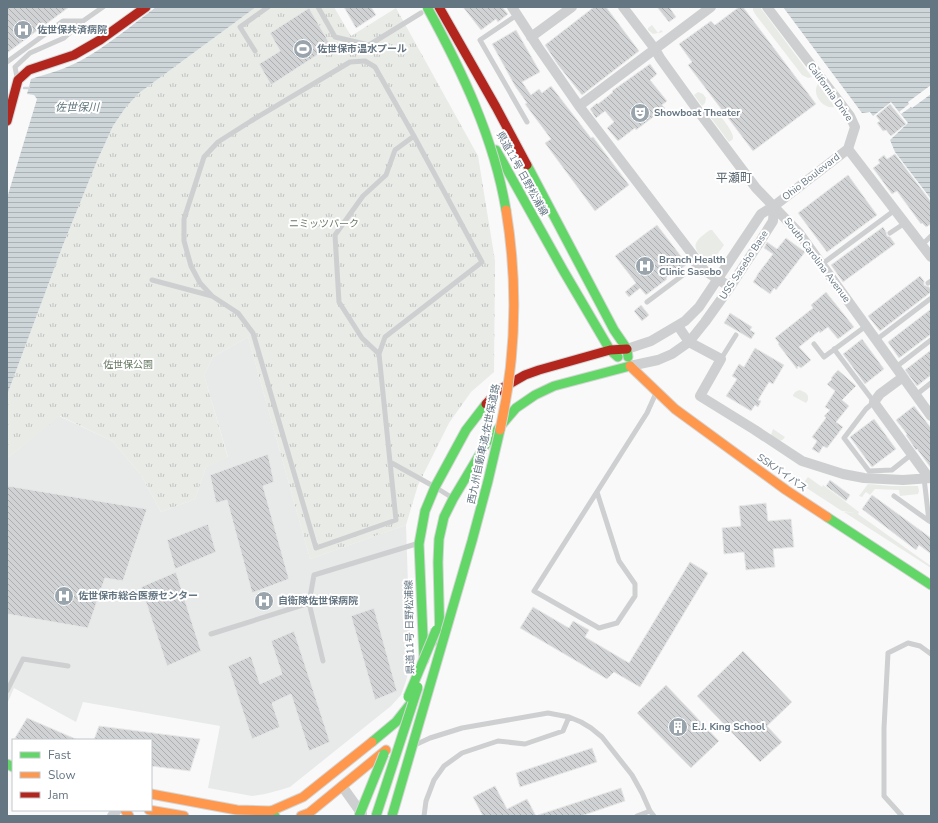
<svg xmlns="http://www.w3.org/2000/svg" width="938" height="823" font-family="'Nunito Sans','Noto Sans JP',sans-serif">
<style>
.built{fill:#e8e9e9}
.grass{fill:#e8ebe6}
.park{fill:url(#park-tufts)}
.water{fill:url(#water-rules)}
.pier{fill:#f9f9f9}
.lines{fill:none;stroke-linecap:round;stroke-linejoin:round}
.stream{stroke:#ced6d9;stroke-width:2.5}
.building{fill:url(#building-back-hatch);stroke:#e8e8e8}
.fast-casing{stroke:#d5d6d7;stroke-width:11}
.slow-casing{stroke:#d5d6d7;stroke-width:11}
.jam-casing{stroke:#d5d6d7;stroke-width:11}
.lane{stroke:#cecfd0;stroke-width:5}
.street{stroke:#cecfd0;stroke-width:10}
.fast{stroke:#63d668;stroke-width:9}
.slow{stroke:#ff974d;stroke-width:9}
.jam{stroke:#b3261e;stroke-width:9}
.fast-bridge-casing{stroke:#d5d6d6;stroke-width:11;stroke-linecap:butt}
.slow-bridge-casing{stroke:#d5d6d6;stroke-width:11;stroke-linecap:butt}
.fast-bridge{stroke:#63d668;stroke-width:9}
.slow-bridge{stroke:#ff974d;stroke-width:9}
.labels{text-anchor:middle;dominant-baseline:central;stroke-width:4;stroke-linejoin:round;paint-order:stroke}
.poi-label{font-size:10px;font-weight:bold;fill:#657683;stroke:#fff;text-anchor:start}
.street-label{font-size:10px;fill:#657683;stroke:#fff}
.park-label{font-size:10px;fill:#687a64;stroke:#fff}
.water-label{font-size:11px;font-style:italic;fill:#60757c;stroke:#fff}
.quarter-label{font-size:12px;fill:#57646e;stroke:#fff}
</style>
<defs>
<pattern id="park-tufts" width="24" height="20" patternUnits="userSpaceOnUse"><rect width="24" height="20" fill="#e8ebe6"/><path d="M3 7l-1-3M5 7V3M7 7l1-3M15 17l-1-3M17 17v-4M19 17l1-3" fill="none" stroke="#c0c3c0"/></pattern>
<pattern id="water-rules" width="6" height="5" patternUnits="userSpaceOnUse"><rect width="6" height="5" fill="#ced6d9"/><path d="M0 2.5h6" fill="none" stroke="#abb2b5"/></pattern>
<pattern id="building-back-hatch" width="6" height="6" patternUnits="userSpaceOnUse"><rect width="6" height="6" fill="#d0d2d3"/><path d="M-1 5l2 2M0 0l6 6M5-1l2 2" fill="none" stroke="#acafb1"/></pattern>
</defs>
<rect width="100%" height="100%" fill="#f9f9f9"/>
<path class="built" d="M248,337L310,559L406,525L410,643V665L406,681L401,695L391,706L290,787L280,790L265,794L252,796L208,788L220,726L83,702L76,722L14,688L7,704V457H9L59,416L112,441L141,475L161,512L195,499L206,467L228,457L204,375L213,357Z"/>
<path class="grass" d="M753,7H760L812,77L808,78L802,75L755,14L753,10Z
M652,25L658,33L661,30L663,32L653,34L648,30V28Z
M818,84L832,102L834,107C823,109 811,94 818,84Z
M698,92L703,94L706,98L705,103L702,106L694,95Z
M712,112C715,112 716,112 718,114C722,117 733,132 733,137C733,140 732,140 729,142L708,114Z
M710,230H712L724,245L709,266C695,248 687,246 710,230Z
M800,390L806,393L808,396V400L806,403L793,396V395C795,392 796,391 800,390Z
M773,429L785,437C780,444 776,440 771,435Z
M808,477L822,487L823,485L859,512L858,514L931,566V568L844,512L856,513L842,511L802,485Z
M868,484L892,486H918L919,491L918,494L900,496L899,490L875,489L870,495L866,492L862,497L859,496Z"/>
<path class="park" d="M256,7H334L351,36L396,8L478,156L495,261L494,372L471,392L449,423L418,485L406,525L310,559L248,337L213,357L204,375L228,458L206,467L195,499L161,512L141,475L112,441L60,416L9,457H7V395L63,245L97,161L113,126L126,107L139,93Z"/>
<path class="water" d="M156,7H256L139,93L126,107L113,126L97,161L63,245L7,395V198L37,99L34,95L27,94L31,79C47,74 65,69 80,61C107,46 131,26 156,7Z
M783,7H931V199L895,152L890,140L908,123L891,102L873,116L870,112L862,113Z"/>
<path class="pier" d="M931,85V94L912,108L911,107L901,114L899,112L909,104L908,102Z"/>
<g class="lines">
<path class="stream" d="M24,88H29"/>
</g>
<path class="building" d="M7,7H69L7,53Z
M344,7H371L376,15L356,28Z
M463,7H502L508,14L498,22L496,19L481,30Z
M594,7H606L639,51L582,95L558,65L545,45Z
M657,7H669L676,17L669,22Z
M739,7H743L816,104L753,151L688,65L692,62L679,44L711,21L715,25Z
M309,8L331,46L271,85L259,64L280,51L270,33Z
M516,30L540,72L522,82L531,95L539,89L542,93L551,86L591,138L593,137L629,185L595,211L545,143L551,139L525,104L527,103L515,86L492,44Z
M650,64L657,74L650,80L667,101L662,105L665,108L636,130L635,128L618,141L607,128L614,122L605,111L596,118L590,109L597,103L598,104L613,92L612,91Z
M890,104L906,124L891,136L886,130L883,131L877,123L880,121L876,116Z
M895,154L931,202V224L926,227L922,223L921,224L897,191L892,194L873,168L880,163L878,160L884,155L887,159Z
M848,175L877,215L827,252L798,213Z
M657,225L687,264L680,270L678,268L666,278L667,279L646,295L640,288L629,297L625,292L636,283L615,256Z
M883,227L886,232L887,236L890,237L895,244L843,282L831,265Z
M786,238L805,252L776,290L774,288L770,294L753,282L757,276V275L773,254L764,248L767,242L777,249Z
M920,276L924,281V285L926,286L929,287L931,290V292L880,331L868,316Z
M826,292L854,327L838,339L828,327L820,333L819,331L799,347L811,360L801,368L798,366L797,369L778,344L779,343L775,338L813,308L811,305Z
M641,305L649,315L642,321L634,311Z
M931,309V334L899,358L888,342Z
M730,313L752,327L750,330L755,333L751,339L724,323Z
M862,339L884,369L865,384L843,354Z
M755,348L784,365L773,384L769,382L758,400L761,401L758,407L755,405L751,411L726,396L737,379L732,376L739,364L744,367Z
M931,350V375L917,386L905,370Z
M838,370L856,386L842,400L849,406L836,422L843,427L827,448L823,446L819,453L812,449L817,441L812,437L826,418L824,416L830,410L825,407L835,391L827,384L832,379L831,378Z
M914,406L931,428V468L917,449L916,450L906,435L907,434L896,420Z
M874,419L896,449L872,467L850,437Z
M268,454L274,482L263,486L289,579L252,593L227,500L216,503L210,475Z
M830,480L850,495L846,501L826,486Z
M8,486L147,509L123,581L105,578L88,628L7,614V490Z
M872,495L931,538V554L919,545L916,550L862,509Z
M766,503L768,521L791,519L794,547L773,549L775,567L746,570L744,552L724,554L722,528L741,526L739,506Z
M208,524L216,552L175,569L167,540Z
M690,562L708,573L640,687L614,672L607,679L520,628L533,607L569,628L573,621L589,630L585,637L629,663Z
M176,572L201,651L167,666L141,587Z
M374,608L397,691L375,700L351,616Z
M294,631L330,742L309,751L291,694L272,703L280,727L252,739L228,666L251,656L260,684L282,674L271,641Z
M743,651L792,702L767,726L782,742L760,762L697,696Z
M666,685L719,741L691,768L637,713Z
M27,718L78,740H20L15,738Z
M99,726L200,739L190,771L151,766V740H94Z
M592,748L597,762L520,787L516,773Z
M495,786L507,809L527,799L536,816H483L473,797Z
M621,788L625,801L581,816H538V815Z"/>
<g class="lines">
<g class="fast-casing">
<path id="fast" d="M496,150L563,270L610,350L618,357
M527,165L614,330L627,349L628,357
M827,517L931,585
M440,643L438,562L439,539L444,517L453,499L487,442L516,408L535,395L554,386L630,366
M424,660L419,544L425,511L435,487L466,430L486,404
M372,742L396,722L411,703
M7,764L13,767
M271,811L275,816"/>
</g>
<g class="slow-casing">
<path id="slow" d="M630,366L675,409L786,490L827,517
M151,794L237,810L271,811L303,797L372,742
M125,810L129,816
M149,810L184,816
M301,816L309,813L386,750"/>
</g>
<g class="jam-casing">
<path id="jam" d="M439,7L496,107L527,165
M7,121L18,80L29,70L74,55L100,40L146,7
M486,404L499,390L525,375L539,370L610,350L627,349"/>
</g>
<path class="lane" d="M318,7L335,37L369,45L421,13
M517,15L480,40L527,122
M255,51L240,27L268,7
M7,62L63,21H83
M17,77L15,67L30,53L64,38L83,21L103,7
M890,233L905,223
M922,245L931,236
M822,264L895,210
M152,280L212,296L238,313L253,333L316,548L396,520L390,462L379,354L362,338L339,302L335,235L363,196L386,175L395,150L414,136L375,67L365,61L350,62L251,121L218,142L204,157L184,219V241L191,266L200,283L212,296
M928,283L931,281
M647,302L699,263
M876,340L930,299
M814,344L824,357L866,326
M834,349L874,402L866,409L844,438L869,471L892,470L912,454
M379,354L385,337L482,262L414,136
M721,359L736,335
M896,367L931,340
M916,395L931,383
M390,462L435,487L451,497
M924,478L929,521L931,522
M597,492L619,561L635,584V596L617,623L599,628L534,591L647,413L656,393
M894,496L929,521
M211,634L309,603
M323,661L309,603L314,575L416,544
M7,691L23,659L68,666
M417,744L430,738L462,728L548,713L569,717L581,722L591,728L602,737L632,775L642,793L650,811L654,816
M424,816L426,801L434,780L444,766L462,753L498,741L525,744L563,731L569,717
M637,816L650,811
M902,816L884,796V728L888,653L908,643L920,646L931,654"/>
<path class="street" d="M512,7L538,47L579,106L699,263L704,270L730,287
M623,7L655,49L660,58L696,108L756,188L799,233L931,416
M767,7L850,116L855,127L848,149L931,257
M531,37L572,7
M579,106L711,7
M678,326L689,342L721,359L700,396L755,430L802,461L843,474L864,478L903,480L931,478
M627,349L651,341L685,321L699,307L761,214L774,206L848,149
M630,366L658,360L672,354L689,342L705,322L730,287L761,240L773,221L774,206
M903,377L880,394L874,402L878,408L929,478
M342,786L362,814
M112,816L117,810"/>
<use href="#fast" class="fast"/>
<use href="#slow" class="slow"/>
<use href="#jam" class="jam"/>
<g class="fast-bridge-casing">
<path id="fast-bridge" d="M427,7C462,71 494,138 506,210
M408,697L436,630
M359,816L384,754
M376,816L418,687
M392,816L472,541L488,481L500,430"/>
</g>
<g class="slow-bridge-casing">
<path id="slow-bridge" d="M500,430C516,358 518,283 506,210"/>
</g>
<use href="#fast-bridge" class="fast-bridge"/>
<use href="#slow-bridge" class="slow-bridge"/>
</g>
<defs>
<g id="hospital-disc" transform="scale(1)"><circle r="9.5" fill="#99a4ac" stroke="#fff"/><path d="M-5-5h3v3.5h4V-5h3V5h-3V1.5h-4V5h-3Z" fill="#fff"/></g>
<g id="stadium-disc" transform="scale(1)"><circle r="9.5" fill="#99a4ac" stroke="#fff"/><path d="M0-5a6.5 5 0 1 0 0 10a6.5 5 0 1 0 0-10ZM-3.5-1.8h7v3.6h-7Z" fill="#fff"/></g>
<g id="theatre-disc" transform="scale(1)"><circle r="9.5" fill="#99a4ac" stroke="#fff"/><path d="M-5-5.5Q0-4 5-5.5V0Q5 5 0 6Q-5 5-5 0ZM-3.3-2.5H-1v1.5H-3.3ZM1-2.5H3.3v1.5H1ZM-2.8 1Q0 5.5 2.8 1Z" fill="#fff"/></g>
<g id="building-disc" transform="scale(1)"><circle r="9.5" fill="#99a4ac" stroke="#fff"/><path d="M-4-6H4V6H1V3H-1V6H-4ZM-2.5-4.3h1.7v1.8h-1.7ZM.8-4.3h1.7v1.8H.8ZM-2.5-1h1.7V.8h-1.7ZM.8-1h1.7V.8H.8Z" fill="#fff"/></g>
</defs>
<g fill-rule="evenodd">
<use href="#hospital-disc" x="23" y="30"/>
<use href="#stadium-disc" x="303" y="49"/>
<use href="#theatre-disc" x="640" y="113"/>
<use href="#hospital-disc" x="645" y="266"/>
<use href="#hospital-disc" x="64" y="596"/>
<use href="#hospital-disc" x="264" y="601"/>
<use href="#building-disc" x="678" y="727"/>
</g>
<g class="labels">
<g class="poi-label">
<text x="37" y="30">佐世保共済病院</text>
<text x="317" y="49">佐世保市温水プール</text>
<text x="654" y="113">Showboat Theater</text>
<text x="659" y="260">Branch Health<tspan x="659" dy="12">Clinic Sasebo</tspan></text>
<text x="78" y="596">佐世保市総合医療センター</text>
<text x="278" y="601">自衛隊佐世保病院</text>
<text x="692" y="727">E.J. King School</text>
</g>
<g class="street-label">
<text transform="translate(830 92) rotate(54)">California Drive</text>
<text transform="translate(522 174) rotate(61)">県道11号 日野松浦線</text>
<text transform="translate(811 177) rotate(-38)">Ohio Boulevard</text>
<text transform="translate(817 260) rotate(53)">South Carolina Avenue</text>
<text transform="translate(744 265) rotate(-57)">USS Sasebo Base</text>
<text transform="translate(484 444) rotate(-78)">西九州自動車道;佐世保道路</text>
<text transform="translate(782 473) rotate(35)">SSKバイパス</text>
<text transform="translate(410 627) rotate(-91)">県道11号 日野松浦線</text>
</g>
<g class="park-label">
<text x="324" y="224">ニミッツパーク</text>
<text x="128" y="365">佐世保公園</text>
</g>
<g class="water-label">
<text x="77" y="107">佐世保川</text>
</g>
<g class="quarter-label">
<text x="734" y="178">平瀬町</text>
</g>
</g>
<rect width="938" height="823" fill="none" stroke="#657683" stroke-width="16"/>
<rect x="12" y="739" width="140" height="72" fill="#ffffff" stroke="#c1c8cd"/>
<rect x="20" y="752" width="20" height="6" fill="#63d668" stroke="#c1c8cd"/>
<text x="48" y="759" font-size="12" fill="#657683">Fast</text>
<rect x="20" y="772" width="20" height="6" fill="#ff974d" stroke="#c1c8cd"/>
<text x="48" y="779" font-size="12" fill="#657683">Slow</text>
<rect x="20" y="792" width="20" height="6" fill="#b3261e" stroke="#c1c8cd"/>
<text x="48" y="799" font-size="12" fill="#657683">Jam</text>
</svg>
